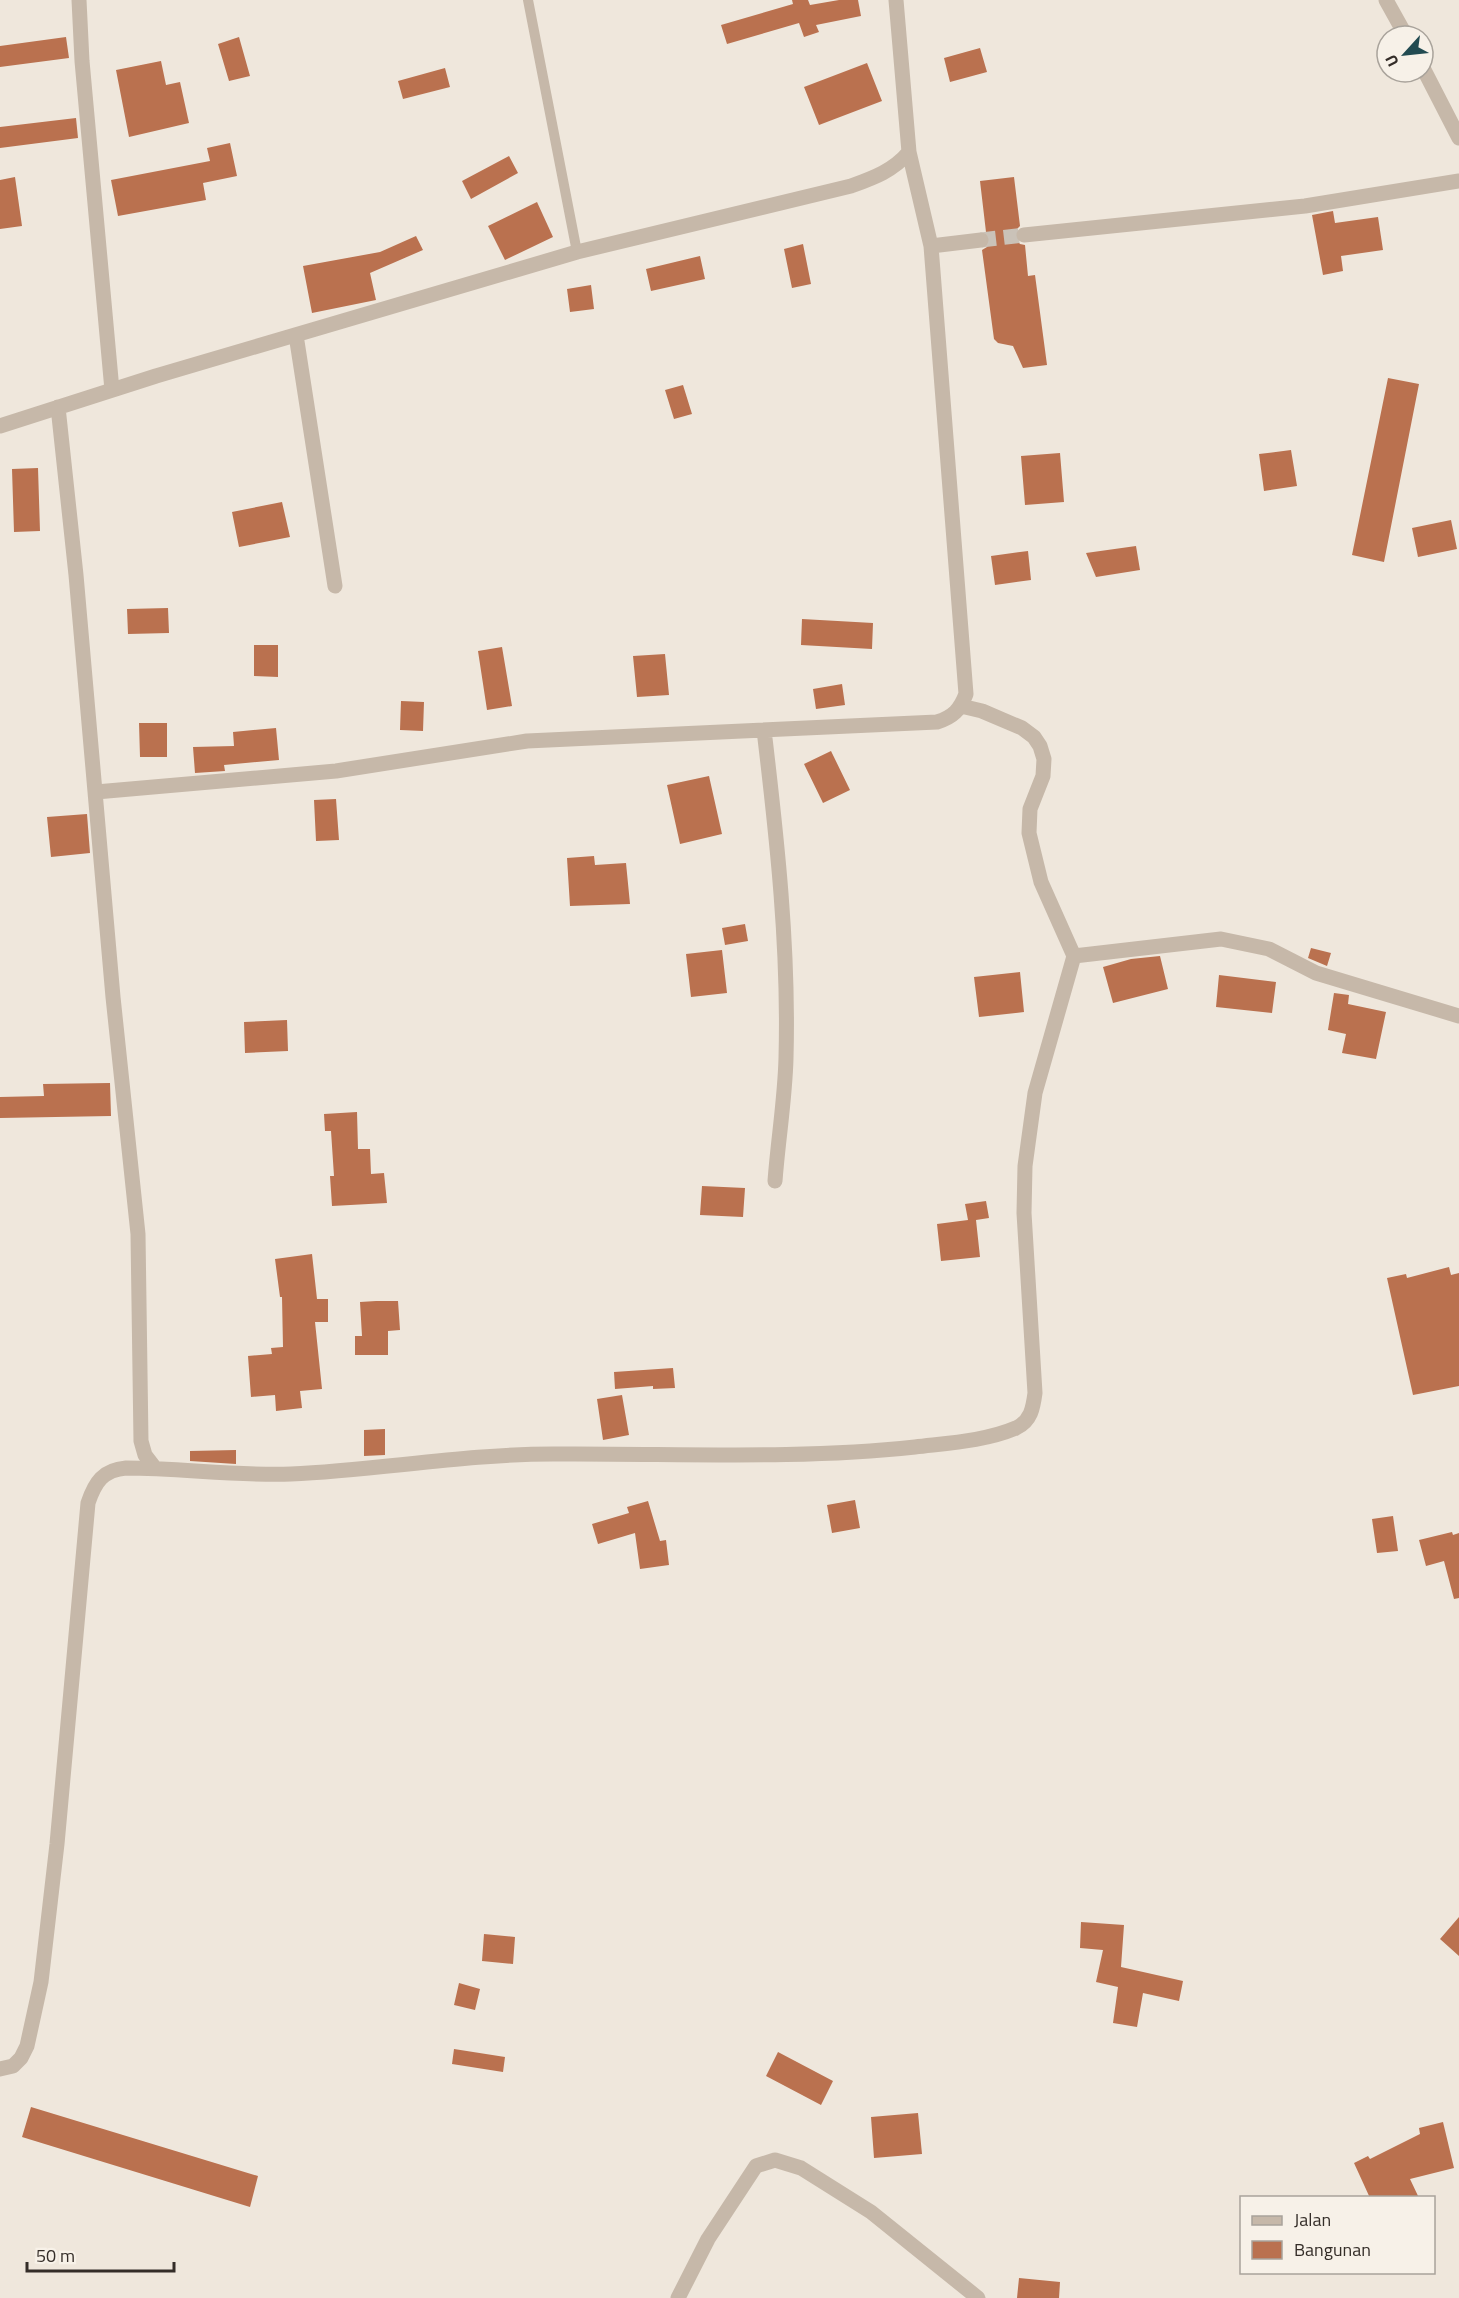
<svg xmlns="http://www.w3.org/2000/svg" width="1459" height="2298" font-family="'Titillium Web',sans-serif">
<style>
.building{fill:#ba714f}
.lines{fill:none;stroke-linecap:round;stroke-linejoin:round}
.minor-tunnel{stroke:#cac2b8;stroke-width:15;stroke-dasharray:15 8;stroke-linecap:butt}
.service{stroke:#c6b8a9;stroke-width:10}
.minor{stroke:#c6b8a9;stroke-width:15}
</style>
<rect width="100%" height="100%" fill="#efe7dc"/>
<path class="building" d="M792,0H808L810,5L839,0H858L861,16L816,25L819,32L804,37L799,23L727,44L721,25L793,4Z
M66,37L69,58L0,67V46Z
M239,37L250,76L229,81L218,44Z
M980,48L987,72L950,82L944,58Z
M161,61L166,85L180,82L189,123L129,137L116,70Z
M867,63L882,101L819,125L804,87Z
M445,68L450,87L403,99L398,81Z
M76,118L78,138L0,148V127Z
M230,143L237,176L203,183L206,200L118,216L111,180L210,161L207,148Z
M509,156L518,173L471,199L462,181Z
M15,177L22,226L0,229V180Z
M1014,177L1020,226L1015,231L1014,237L1020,244L1025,245L1028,276L1035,275L1047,365L1023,368L1013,346L998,343L994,339L982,250L987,247L991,239L986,232L980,181Z
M537,202L553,237L505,260L488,226Z
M1333,211L1335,223L1378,217L1383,250L1341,256L1343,271L1323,275L1312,215Z
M416,236L423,250L370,273L376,300L312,313L303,266L380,252Z
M803,244L811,284L792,288L784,249Z
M700,256L705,279L651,291L646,269Z
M591,285L594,309L570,312L567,289Z
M1388,378L1419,384L1384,562L1352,555Z
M683,385L692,414L674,419L665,390Z
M1291,450L1297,486L1264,491L1259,454Z
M1060,453L1064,502L1025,505L1021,456Z
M38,468L40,531L14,532L12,469Z
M282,502L290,537L239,547L232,512Z
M1451,520L1457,549L1418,557L1412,528Z
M1136,546L1140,570L1096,577L1086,553Z
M1028,551L1031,580L995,585L991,556Z
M168,608L169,633L128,634L127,609Z
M802,619L873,623L872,649L801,645Z
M254,645H278V677L254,676Z
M502,647L512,706L487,710L478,651Z
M665,654L669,695L637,697L633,656Z
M842,684L845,705L816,709L813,689Z
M401,701L424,702L423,731L400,730Z
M139,723H167V757H140Z
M276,728L279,760L224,765L225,771L195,773L193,747L234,746L233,732Z
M831,751L850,790L823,803L804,764Z
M709,776L722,834L680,844L667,785Z
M336,799L339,840L316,841L314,800Z
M87,814L90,853L51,857L47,817Z
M594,856L595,865L626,863L630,904L570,906L567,858Z
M745,924L748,941L725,945L722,928Z
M1311,948L1331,953L1327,966L1308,958Z
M722,950L727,993L691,997L686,954Z
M1160,956L1168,989L1113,1003L1103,967L1131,959Z
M1020,972L1024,1012L979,1017L974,977Z
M1219,975L1276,982L1272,1013L1216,1007Z
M1334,993L1349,995L1348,1004L1386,1012L1376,1059L1342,1053L1346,1034L1328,1030Z
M287,1020L288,1051L245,1053L244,1022Z
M110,1083L111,1116L0,1118V1097L44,1096L43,1084Z
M357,1112L358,1149H370L371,1174L384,1173L387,1203L332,1206L330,1176H334L331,1131H325L324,1114Z
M702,1186L745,1188L743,1217L700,1215Z
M986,1201L989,1218L976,1220L980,1257L941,1261L937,1224L968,1220L965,1204Z
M312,1254L317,1299H328V1322H315L322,1389L300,1391L302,1408L276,1411L275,1395L251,1397L248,1356L272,1354L271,1348L283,1347L282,1297H280L275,1259Z
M1449,1267L1451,1275L1459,1273V1386L1413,1395L1387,1278L1406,1274L1407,1278Z
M376,1301H398L400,1330L388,1331V1355H355V1336H362L360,1302Z
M673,1368L675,1388L653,1389V1386L615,1389L614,1372Z
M622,1395L629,1435L603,1440L597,1399Z
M385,1429V1455L364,1456V1430Z
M236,1450V1464L190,1461V1451Z
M855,1500L860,1528L832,1533L827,1505Z
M648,1501L660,1541L666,1540L669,1565L640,1569L635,1533L598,1544L592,1524L629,1513L627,1507Z
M1393,1516L1398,1551L1377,1553L1372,1519Z
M1452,1532L1453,1535L1459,1533V1598L1454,1599L1444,1561L1426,1566L1419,1540Z
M1459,1917V1956L1440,1939Z
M1081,1922L1124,1925L1121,1967L1183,1981L1179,2001L1143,1993L1137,2027L1113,2023L1118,1987L1096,1982L1103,1950L1080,1948Z
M484,1934L515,1937L513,1964L482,1961Z
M459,1983L480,1989L475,2010L454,2005Z
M454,2049L505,2057L503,2072L452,2064Z
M778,2052L833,2081L821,2105L766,2076Z
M31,2107L258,2176L250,2207L22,2137Z
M918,2113L922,2154L874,2158L871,2117Z
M1443,2122L1454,2168L1410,2179L1419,2198H1370L1354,2163L1368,2156L1370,2159L1420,2134L1419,2128Z
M1019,2278L1060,2282L1059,2298H1017Z"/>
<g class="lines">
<path class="minor-tunnel" d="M981,240L1024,235"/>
<path class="service" d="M528,0L577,252"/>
<path class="minor" d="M79,0L82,61L112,390
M1386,0L1406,36
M1423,68L1459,138
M1024,235L1305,206L1459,181
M931,246L981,240
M296,335L335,586
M58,407L76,575L113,997L138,1234L141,1441L145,1455L155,1468
M0,426L156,376L577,252L851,186C873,178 893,171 909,152L896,0
M764,730C777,839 789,948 786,1058C785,1099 778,1140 775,1181
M96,792L336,771L527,741L937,722C953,717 960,710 966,694L931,246L909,152
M1074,956L1221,939L1269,949L1316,973L1459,1016
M0,2069L13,2066L21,2058L27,2046L41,1982L57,1844L88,1503C95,1482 103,1470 126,1468C181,1468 236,1476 291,1474C379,1470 465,1454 553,1454C674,1453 795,1460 915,1447C948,1443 986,1441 1016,1428C1031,1421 1033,1408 1035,1393L1024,1213L1025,1166L1035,1093L1074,956L1041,882L1029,833L1030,809L1043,776L1044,759L1040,746L1034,737L1022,728L982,711L961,706
M678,2298L708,2239L756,2166L775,2160L801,2168L871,2212L978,2298"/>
</g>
<rect x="1240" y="2196" width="195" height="78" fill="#f7f1e8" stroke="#a9a39b" stroke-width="1.5"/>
<rect x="1252" y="2216" width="30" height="9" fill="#c6b8a9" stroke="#a9a39b" stroke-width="1.5"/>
<text x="1294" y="2226" font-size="18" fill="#342d28">Jalan</text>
<rect x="1252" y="2241" width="30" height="18" fill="#ba714f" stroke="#a9a39b" stroke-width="1.5"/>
<text x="1294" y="2256" font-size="18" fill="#342d28">Bangunan</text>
<g transform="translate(1405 54) rotate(243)"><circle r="28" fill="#f7f1e8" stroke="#a9a39b" stroke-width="1.5"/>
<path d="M0-4.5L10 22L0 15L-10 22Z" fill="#224b51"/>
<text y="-9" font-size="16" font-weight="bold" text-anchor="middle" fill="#342d28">U</text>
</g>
<path d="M27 2262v9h147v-9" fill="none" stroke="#342d28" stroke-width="3"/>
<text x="36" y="2262" font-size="18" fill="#342d28" stroke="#f7f1e8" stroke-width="4.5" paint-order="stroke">50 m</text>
</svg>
